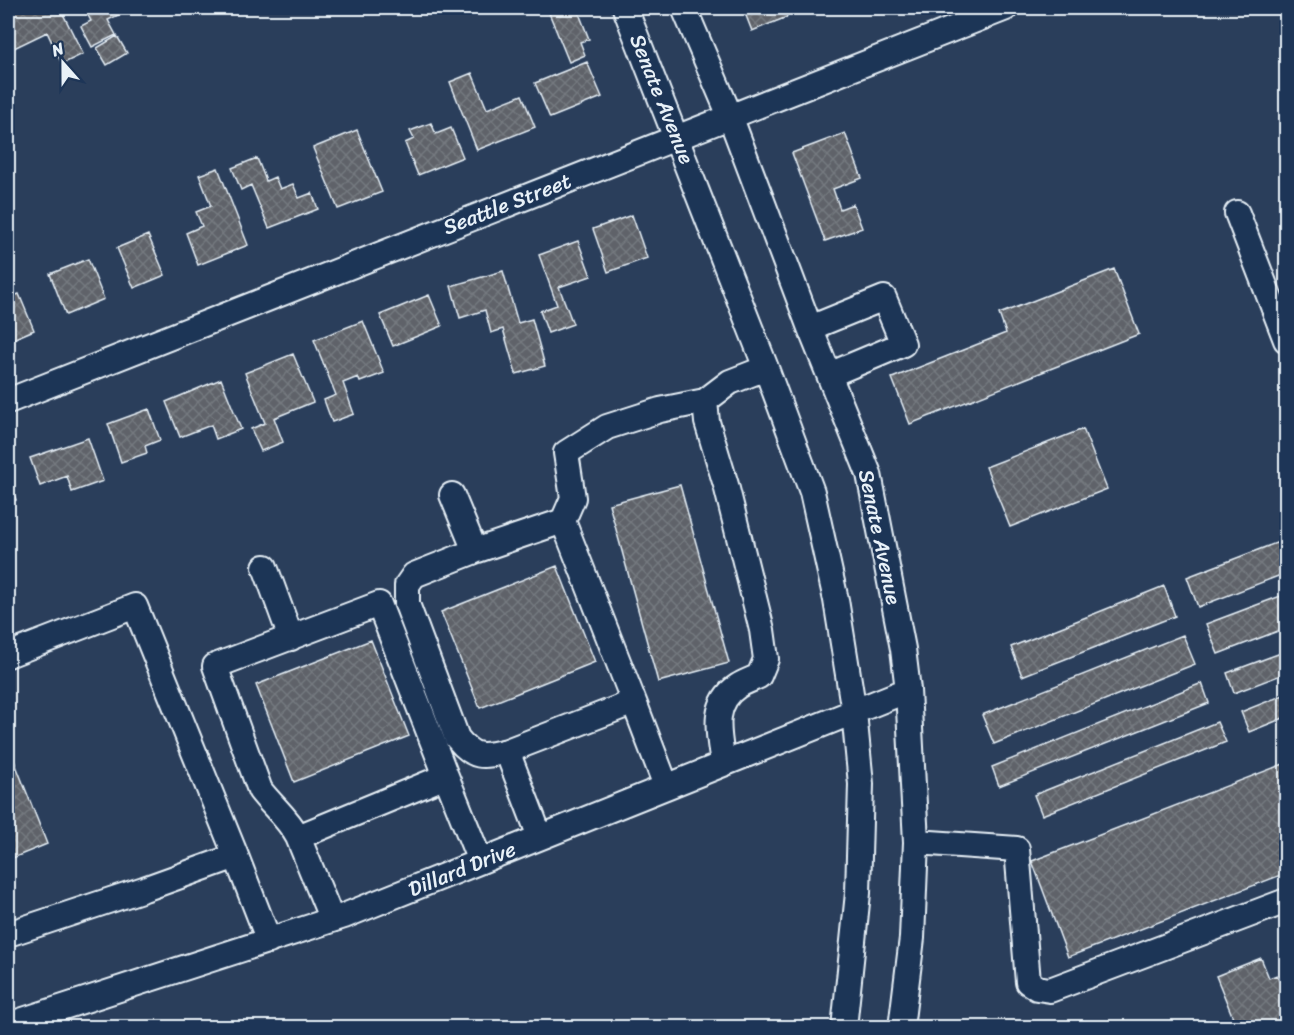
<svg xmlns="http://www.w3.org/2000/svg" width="1294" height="1035" font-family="Sriracha,sans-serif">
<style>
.building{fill:url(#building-cross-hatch);stroke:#e8f1f8;stroke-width:1.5}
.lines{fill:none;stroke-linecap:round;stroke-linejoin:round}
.minor-casing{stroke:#e8f1f8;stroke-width:28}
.minor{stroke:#1d3557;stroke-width:24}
.labels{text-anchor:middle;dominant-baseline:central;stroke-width:5;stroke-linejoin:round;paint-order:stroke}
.street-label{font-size:21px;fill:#e8f1f8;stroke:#1d3557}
</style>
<defs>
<pattern id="building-cross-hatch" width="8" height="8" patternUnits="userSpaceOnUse" patternTransform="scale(1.5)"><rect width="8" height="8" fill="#5e6269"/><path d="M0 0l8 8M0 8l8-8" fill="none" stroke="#75797f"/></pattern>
</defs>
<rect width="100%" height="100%" fill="#2a3e5b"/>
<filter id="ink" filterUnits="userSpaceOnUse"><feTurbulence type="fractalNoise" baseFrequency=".0167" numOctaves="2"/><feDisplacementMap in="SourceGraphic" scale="12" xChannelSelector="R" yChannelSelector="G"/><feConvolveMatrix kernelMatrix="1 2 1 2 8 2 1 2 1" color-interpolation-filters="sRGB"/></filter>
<g filter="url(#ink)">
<path class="building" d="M15,8H60L83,54L62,64L47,32L12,49L8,41V11Z
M84,8H132L108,20L116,35L92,47L81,26L91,21Z
M547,8H577L589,39L580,42L585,55L569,62Z
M743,8H783L787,17L752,31Z
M117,36L127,53L107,65L97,48Z
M587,62L602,97L550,118L535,83Z
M472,73L487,109L522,95L535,127L477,150L450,82Z
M431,123L436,134L451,128L463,157L418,175L405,143L414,139L410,131Z
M357,130L382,192L338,209L313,148Z
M845,133L862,178L833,189L840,209L853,204L862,228L825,241L792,153Z
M257,158L266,181L275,177L280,189L293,184L299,198L312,193L318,209L269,228L251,185L241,190L232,168Z
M218,168L248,245L198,265L186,233L202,226L196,212L211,206L199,175Z
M632,215L647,258L608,272L593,229Z
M148,235L165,275L134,288L117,248Z
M578,241L591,276L559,287L573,324L548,333L540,311L557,305L539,255Z
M88,259L104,299L66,315L50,274Z
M1114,269L1139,334L910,424L892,378L1006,333L999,314Z
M503,271L518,323L532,319L545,366L516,374L503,329L491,333L485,310L460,318L451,286Z
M19,294L34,330L8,341V298Z
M429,295L442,326L393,346L380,315Z
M363,321L384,373L360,382L358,377L343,383L354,414L332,422L324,400L336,395L314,340Z
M293,354L313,402L274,418L283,442L261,451L251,429L265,423L245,373Z
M221,379L241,429L216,439L211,425L180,437L166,402Z
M149,409L160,440L145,446L147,453L121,462L108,424Z
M1083,429L1107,489L1010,527L986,467Z
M88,438L103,481L72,492L67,476L40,486L30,458Z
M8,476L16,500L8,503Z
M680,485L729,663L658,682L609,504Z
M1284,540L1286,545V573L1198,607L1187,577Z
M557,566L595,662L480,708L441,612Z
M1164,586L1175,616L1022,676L1011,647Z
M1286,594V628L1218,654L1206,624Z
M1183,635L1195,664L994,744L982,715Z
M371,640L409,736L294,782L256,685Z
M1286,651V673L1234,693L1227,673Z
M1202,683L1209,703L999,786L992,767Z
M1286,694V717L1249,732L1241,712Z
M1217,722L1226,742L1042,815L1034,795Z
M8,745L47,844L8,860Z
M1286,763V873L1068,957L1032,861Z
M1261,958L1269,978L1277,975L1286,999V1028H1243L1239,1018L1234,1020L1216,976Z"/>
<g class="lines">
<g class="minor-casing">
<path id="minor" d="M625,8L766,368L812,492L836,600L854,712L861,784L858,893L844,1028
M684,8L730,116L810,328L869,474L903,649L908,690L916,842L912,938L901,1028
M1237,213L1286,340
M810,328L884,298L903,344L829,375
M8,401L1006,8
M452,495L475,551
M563,521L573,498L566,453L607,427L660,410L705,401
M265,567L291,638
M8,655L135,606L236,856
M507,751C482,757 474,759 457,738L407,604V585L414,575L475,551L563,521L634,702
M723,763C719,736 710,704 738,686C744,682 753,679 759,676L766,659L762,630L726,485L707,422L705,401L730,382L766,368
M298,837C288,818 272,806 260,790L215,666L379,604L446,776
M540,837L507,751L634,702L666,786
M916,842L1017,849L1028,982L1037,988L1050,990L1286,901
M332,920L298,837L446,776L480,861
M8,934L144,889L236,856L269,941
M8,1025L344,916L908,690"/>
</g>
<use href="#minor" class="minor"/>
</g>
</g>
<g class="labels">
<g class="street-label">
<text transform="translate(662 99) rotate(68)">Senate Avenue</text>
<text transform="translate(507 204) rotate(-21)">Seattle Street</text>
<text transform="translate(880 537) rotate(78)">Senate Avenue</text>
<text transform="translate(462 869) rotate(-22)">Dillard Drive</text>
</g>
</g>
<rect width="1294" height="1035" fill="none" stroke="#1d3557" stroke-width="30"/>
<rect x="15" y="15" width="1264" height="1005" fill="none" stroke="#e8f1f8" stroke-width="2" filter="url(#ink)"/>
<g transform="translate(63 63) rotate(339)" stroke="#1d3557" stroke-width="4.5" paint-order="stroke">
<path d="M0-4.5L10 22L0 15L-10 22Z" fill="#e8f1f8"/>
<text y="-9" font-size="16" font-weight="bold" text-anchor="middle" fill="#e8f1f8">N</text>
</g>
</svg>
